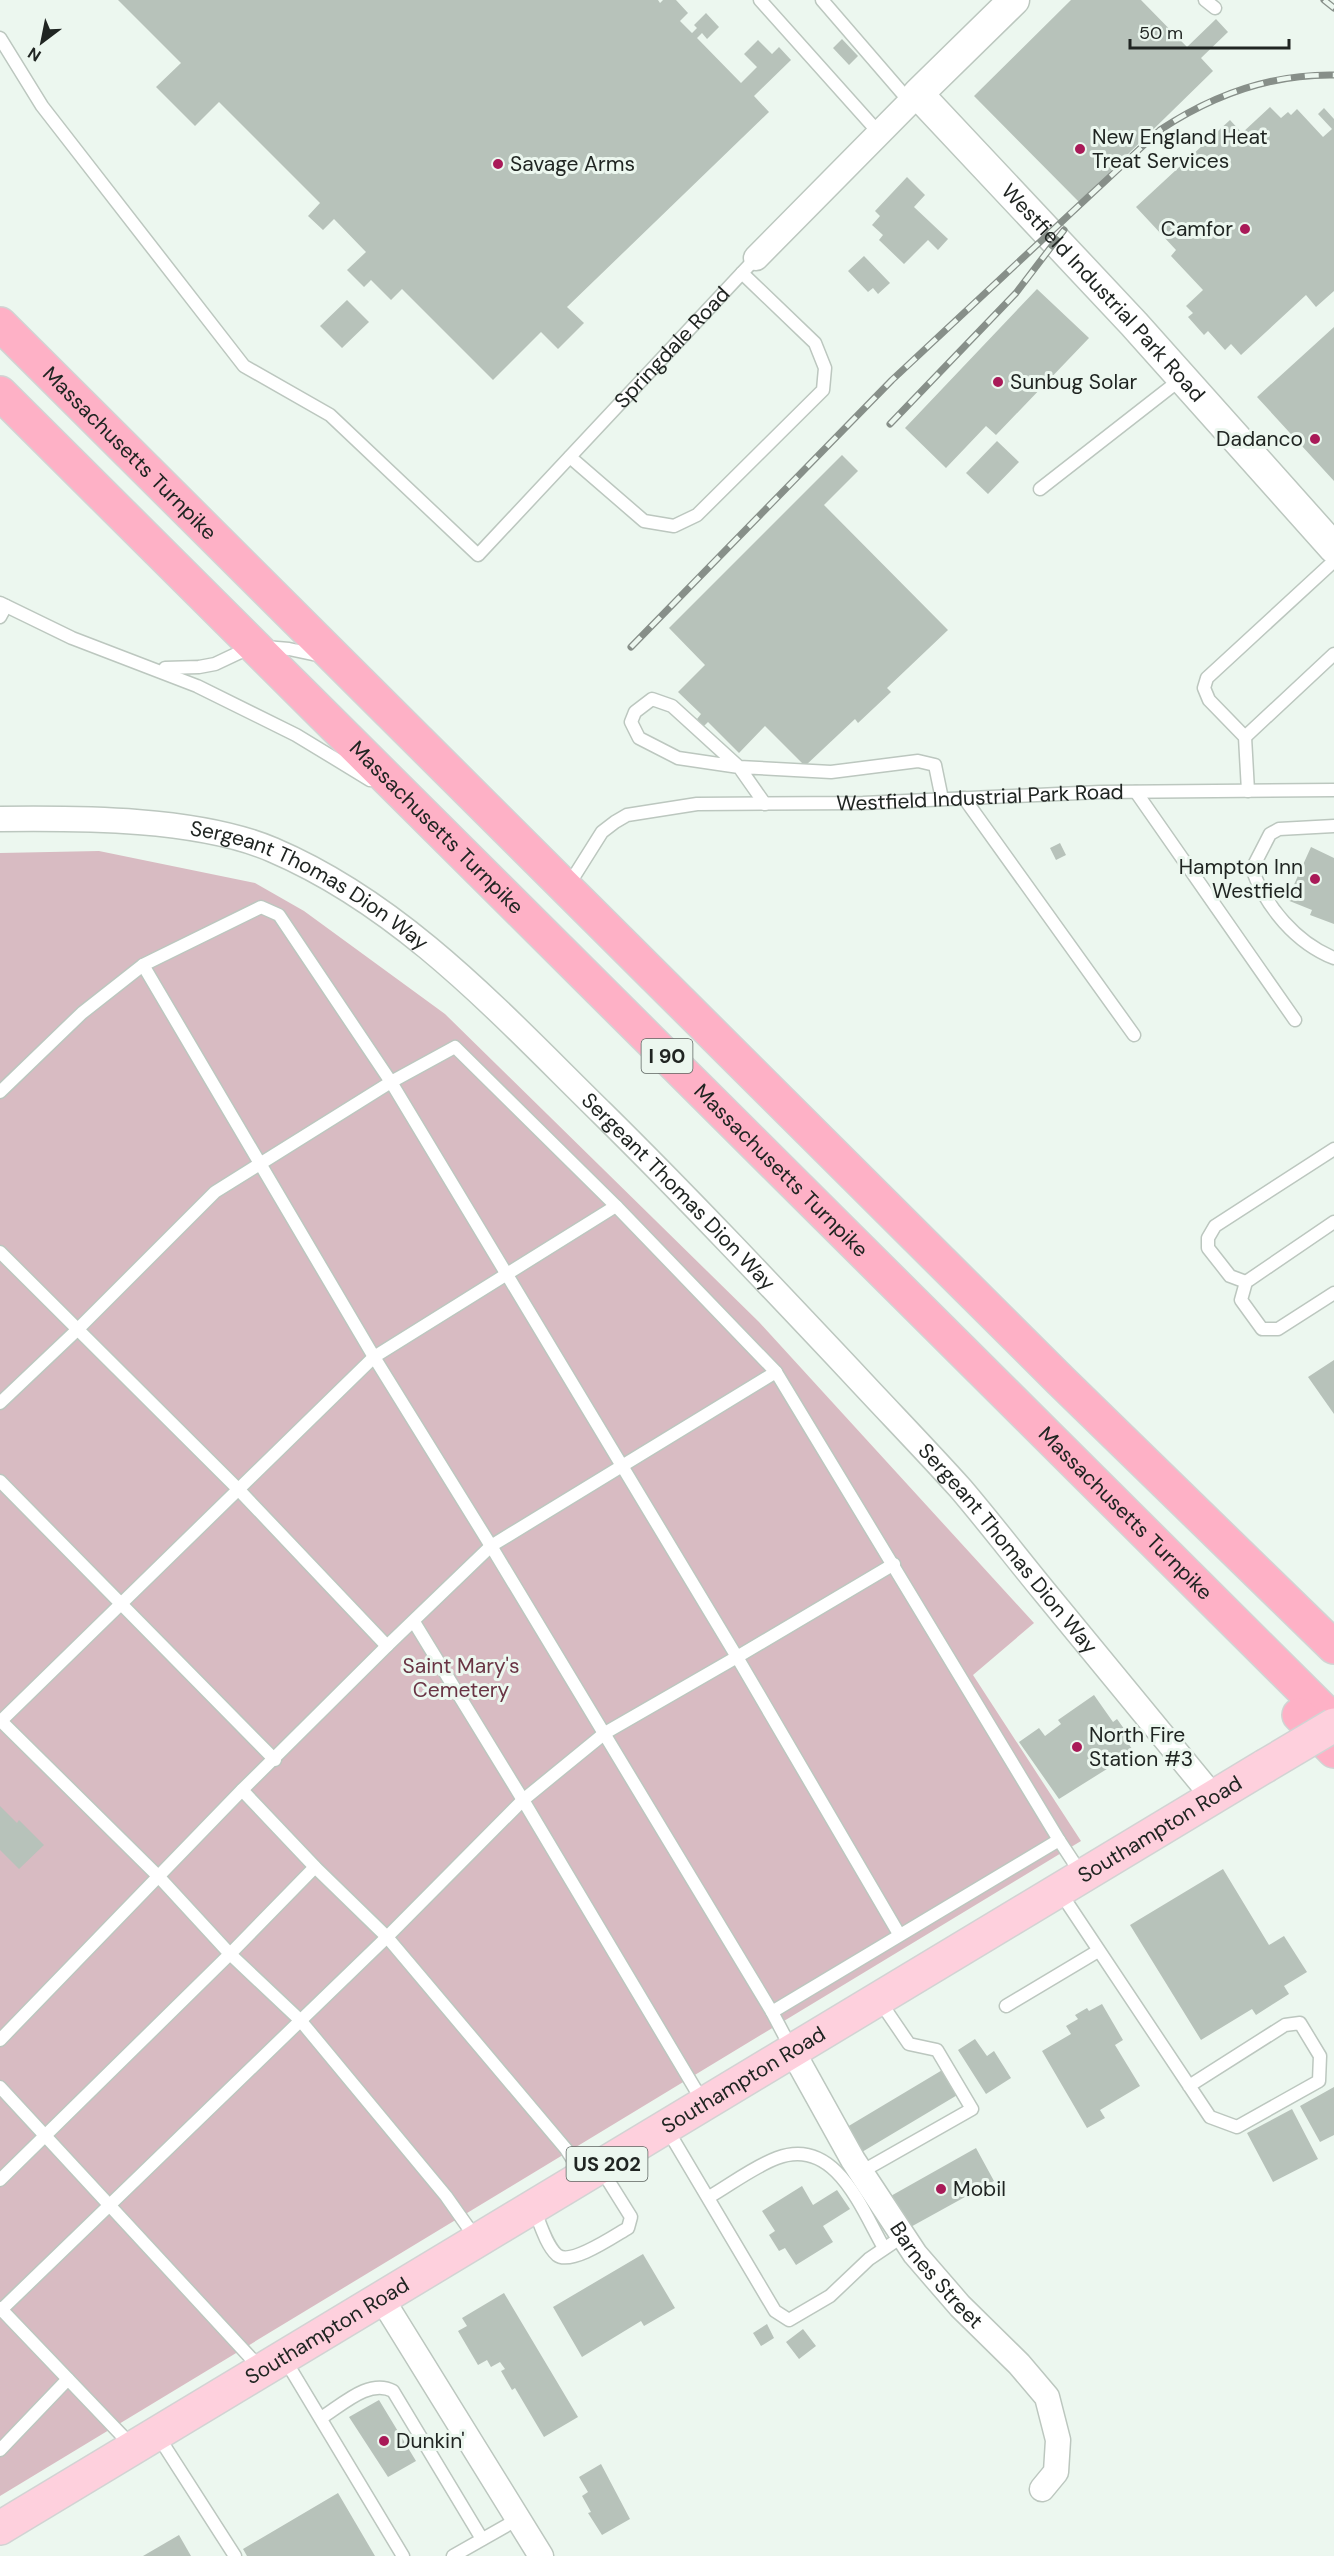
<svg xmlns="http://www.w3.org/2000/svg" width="1334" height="2556" font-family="'DM Sans',sans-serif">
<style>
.green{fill:#d8bbc2}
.building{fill:#b7c2ba}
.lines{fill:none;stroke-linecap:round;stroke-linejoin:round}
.service-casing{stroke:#bcc7bf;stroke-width:15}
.minor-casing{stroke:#bcc7bf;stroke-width:27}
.tertiary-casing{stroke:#bcc7bf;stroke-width:33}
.primary-casing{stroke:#d2d3d3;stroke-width:36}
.motorway-casing{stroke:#d2d3d3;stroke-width:36}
.service{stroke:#fff;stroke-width:12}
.minor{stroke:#fff;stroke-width:24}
.tertiary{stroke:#fff;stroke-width:30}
.primary{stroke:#fed0dd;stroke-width:33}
.motorway{stroke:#feb1c6;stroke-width:33}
.rail-casing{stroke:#878f89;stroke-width:7}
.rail{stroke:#ecf7ef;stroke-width:4.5;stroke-dasharray:14;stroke-linecap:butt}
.primary-bridge-casing{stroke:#d2d3d3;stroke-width:36;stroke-linecap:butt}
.primary-bridge{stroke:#fed0dd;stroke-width:33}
.poi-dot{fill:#a91a58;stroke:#ecf7ef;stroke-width:2}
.labels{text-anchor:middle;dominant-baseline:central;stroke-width:6;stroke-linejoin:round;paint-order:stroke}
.shield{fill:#ecf7ef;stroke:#5d6460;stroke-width:1.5}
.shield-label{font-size:20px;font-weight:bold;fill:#202522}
.poi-label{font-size:21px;fill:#202522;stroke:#ecf7ef;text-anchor:start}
.street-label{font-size:21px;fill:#202522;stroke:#ecf7ef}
.park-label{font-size:21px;fill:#693444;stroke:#ecf7ef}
</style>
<rect width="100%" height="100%" fill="#ecf7ef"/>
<path class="green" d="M99,851L255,883L304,911L445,1014L759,1322L1034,1623L973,1675L1081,1841L0,2496V853Z"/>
<path class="building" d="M118,0H658L660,3L663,0H676L688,13L680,21L692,33L697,28L694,25L706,13L719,27L707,39L702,33L697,38L741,83L757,67L744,54L758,40L772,54L779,47L791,60L754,96L769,112L567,307L584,323L558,349L541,332L493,380L402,289L391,300L371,280L364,287L347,270L366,252L334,219L323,230L308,216L320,203L219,102L195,126L156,87L181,63Z
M1071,0H1141L1187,47L1216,19L1228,32L1201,58L1213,71L1079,202L974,96Z
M842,39L858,56L849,65L833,48Z
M1270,107L1281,118L1288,112L1291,115L1297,109L1323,137L1332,129L1318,114L1324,108L1334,119V291L1316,307L1306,295L1241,355L1231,344L1225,350L1208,331L1204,335L1188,317L1193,313L1186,306L1203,290L1171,256L1176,250L1136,207L1230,120L1242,133Z
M907,177L925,195L914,207L948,239L938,250L928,240L904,264L879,240L883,235L872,225L880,216L875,211Z
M864,256L890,283L878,294L873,288L868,292L848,271Z
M1037,289L1089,338L996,435L986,426L946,468L905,428Z
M347,300L369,322L342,348L320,326Z
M1334,327V481L1257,397Z
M997,441L1019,462L988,494L966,473Z
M842,455L858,471L824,505L948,630L887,688L891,692L858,723L855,719L805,766L765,726L739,753L708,722L704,726L697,719L701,714L678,692L705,665L669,628Z
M1060,843L1066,855L1056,860L1050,848Z
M1311,847L1334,858V924L1310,915L1312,910L1287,900Z
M1334,1360V1414L1308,1377Z
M1094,1695L1113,1722L1117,1719L1130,1737L1126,1740L1134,1752L1059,1799L1019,1742L1039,1728L1045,1736L1061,1724L1058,1720Z
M0,1806L17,1823L19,1820L44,1845L19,1869L0,1850Z
M1223,1869L1269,1945L1284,1936L1307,1972L1284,1986L1289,1994L1256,2015L1252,2009L1201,2040L1130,1925Z
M1102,2004L1123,2040L1115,2045L1140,2086L1100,2110L1105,2118L1087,2128L1042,2051L1071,2034L1066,2026L1078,2019L1075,2015L1087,2008L1089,2011Z
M975,2039L987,2056L994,2051L1011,2078L986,2094L958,2050Z
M944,2069L959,2094L862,2152L847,2127Z
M1334,2087V2135L1320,2142L1300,2106Z
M1292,2109L1318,2159L1273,2182L1247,2133Z
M976,2148L994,2181L907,2229L889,2197Z
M802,2186L813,2205L837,2190L850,2209L823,2226L833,2242L796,2265L785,2248L779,2251L769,2235L775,2231L762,2211Z
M643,2254L675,2308L644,2326L641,2321L582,2357L553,2307Z
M504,2293L578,2417L544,2437L515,2388L512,2390L501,2371L505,2369L500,2362L491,2367L487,2360L478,2365L458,2331L467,2326L462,2318Z
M767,2324L774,2338L761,2346L753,2333Z
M803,2329L816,2346L799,2359L786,2342Z
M379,2400L416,2461L388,2477L349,2417Z
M601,2464L630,2519L602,2535L588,2513L591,2512L582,2496L588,2492L579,2477Z
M338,2493L375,2556H247L243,2549Z
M179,2535L191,2556H143Z"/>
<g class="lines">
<g class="service-casing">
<g id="service">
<path d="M760,0L879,133"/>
<path d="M822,0L910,102"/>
<path d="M1205,0L1215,8"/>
<path id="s1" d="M0,38L42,106L244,366L330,415L478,555L756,258"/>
<path d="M570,457L644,521L674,526L697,515L823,390L825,368L815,343L742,273"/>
<path d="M1040,489L1181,379"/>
<path d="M0,603L72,638L197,686L296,735L370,780"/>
<path d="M0,617L6,606"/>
<path d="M165,668L199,667L215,664L253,646L289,649L322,656"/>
<path d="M1245,737L1334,654"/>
<path d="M1248,791L1245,737L1209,700L1204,688L1207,678L1334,561"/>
<path d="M1136,792L1295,1020"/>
<path d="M964,798L1134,1035"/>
<path d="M765,804L739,767L678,758L639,738L631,722L635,712L652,699L672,706L739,767L831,772L918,761L935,765L942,799"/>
<path d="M1334,826L1279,829L1270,834L1252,869C1266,907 1296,943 1334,958"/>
<path id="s2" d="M568,886L602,832L615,822L627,815L697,804L863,803L1100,792L1334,790"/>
<path d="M143,965L374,1357L491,1546L772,2012L791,2048"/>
<path d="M0,1092L82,1013L143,965L261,907L279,915L391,1082L737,1657L899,1934"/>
<path d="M1334,1222L1246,1282L1241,1300L1262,1329H1278L1334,1293"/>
<path d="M0,1252L238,1489L387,1646"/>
<path d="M1246,1282L1230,1276L1208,1248V1238L1215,1226L1334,1149"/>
<path d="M0,1403L77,1330L215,1192L391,1082L455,1047L616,1206L776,1372L1059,1840L1082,1875"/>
<path d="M0,1481L275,1760"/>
<path d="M414,1622L523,1800L703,2102"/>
<path d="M0,1720L159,1877L230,1954L300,2020L446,2196L477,2240"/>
<path d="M1,1721L374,1357L616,1206"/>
<path d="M242,1790L315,1867L387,1937L566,2149L582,2174"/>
<path d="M1060,1892L1210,2117L1237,2127L1319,2081L1320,2056L1300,2023L1285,2025L1189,2086"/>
<path d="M1006,2006L1098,1951"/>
<path d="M772,2012L1059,1840"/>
<path d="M0,2040L242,1790L387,1646L491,1546L776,1372"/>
<path d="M0,2087L261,2369"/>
<path d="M667,2129L775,2311L789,2320L830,2296L869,2259L903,2236"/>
<path d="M861,2172L972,2109L937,2050L909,2044L879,2000"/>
<path d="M0,2180L230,1954L315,1867"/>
<path d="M709,2197C730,2185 753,2167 777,2158C835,2136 861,2208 884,2248"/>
<path d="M534,2209C540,2223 546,2245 557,2255C571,2266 614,2236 628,2228L631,2217L601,2169"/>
<path d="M0,2308L133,2447"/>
<path d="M0,2311L387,1937L523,1800L605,1733L737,1657L894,1564"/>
<path d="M284,2358L403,2556"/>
<path d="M321,2418C341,2406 369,2378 393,2391L482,2539"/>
<path d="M158,2436L235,2556"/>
<path d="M0,2450L68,2379"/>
<path d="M453,2556L518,2519"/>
</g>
</g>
<g class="minor-casing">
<g id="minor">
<path d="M756,258L918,94"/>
<path id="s3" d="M0,819C80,818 199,818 273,850C404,906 502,1015 602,1113C687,1197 768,1283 850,1370C887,1410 925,1449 961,1489C989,1522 1016,1557 1043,1590C1100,1659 1157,1728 1214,1798"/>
<path id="s4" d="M793,2052L853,2160L915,2254L960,2306L1019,2364L1047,2397L1058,2440L1056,2472L1042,2489"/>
<path d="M382,2299L541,2556"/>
</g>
</g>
<g class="tertiary-casing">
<g id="tertiary">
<path id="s5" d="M1014,0L918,94L1134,324L1334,548"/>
</g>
</g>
<g class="primary-casing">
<g id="primary">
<path id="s6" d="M0,2528L1265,1766"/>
</g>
</g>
<g class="motorway-casing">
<g id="motorway">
<path id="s7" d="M0,324L1060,1380L1334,1647"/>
<path id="s8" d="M0,393L1334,1721"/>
<path d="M1299,1715L1334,1751"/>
</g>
</g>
<use href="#service" class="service"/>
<use href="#minor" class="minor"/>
<use href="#tertiary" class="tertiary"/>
<use href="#primary" class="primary"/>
<use href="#motorway" class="motorway"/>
<g class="rail-casing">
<path id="rail" d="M1324,0L1334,8
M890,424L1016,293L1064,230
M631,647L892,380L1160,130C1213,95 1270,74 1334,75"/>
</g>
<use href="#rail" class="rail"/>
<g class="primary-bridge-casing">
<path id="primary-bridge" d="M1265,1766L1334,1725"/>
</g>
<use href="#primary-bridge" class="primary-bridge"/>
</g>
<g class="poi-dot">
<circle cx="1080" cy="149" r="6"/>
<circle cx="498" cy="164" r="6"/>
<circle cx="1245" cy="229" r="6"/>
<circle cx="998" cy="382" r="6"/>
<circle cx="1315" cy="439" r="6"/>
<circle cx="1315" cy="879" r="6"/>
<circle cx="1077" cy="1747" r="6"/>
<circle cx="941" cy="2189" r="6"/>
<circle cx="384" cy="2441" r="6"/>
</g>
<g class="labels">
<g class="shield">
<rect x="641.5" y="1039" width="51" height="34" rx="4.5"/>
<rect x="566.5" y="2147" width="81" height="34" rx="4.5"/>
</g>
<g class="shield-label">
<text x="667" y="1056">I 90</text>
<text x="607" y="2164">US 202</text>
</g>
<g class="poi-label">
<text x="1092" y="137">New England Heat<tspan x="1092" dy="24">Treat Services</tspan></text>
<text x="510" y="164">Savage Arms</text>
<text x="1233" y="229" text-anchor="end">Camfor</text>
<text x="1010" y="382">Sunbug Solar</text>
<text x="1303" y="439" text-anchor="end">Dadanco</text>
<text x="1303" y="867" text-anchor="end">Hampton Inn<tspan x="1303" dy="24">Westfield</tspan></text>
<text x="1089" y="1735">North Fire<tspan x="1089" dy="24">Station #3</tspan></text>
<text x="953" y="2189">Mobil</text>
<text x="396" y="2441">Dunkin'</text>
</g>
<g class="street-label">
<text stroke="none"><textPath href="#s5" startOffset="406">Westfield Industrial Park Road</textPath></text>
<text stroke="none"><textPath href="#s1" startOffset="996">Springdale Road</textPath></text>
<text stroke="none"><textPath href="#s7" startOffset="183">Massachusetts Turnpike</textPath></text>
<text stroke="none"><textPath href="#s2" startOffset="448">Westfield Industrial Park Road</textPath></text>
<text stroke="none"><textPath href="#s8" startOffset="616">Massachusetts Turnpike</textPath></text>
<text stroke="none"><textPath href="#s3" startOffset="324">Sergeant Thomas Dion Way</textPath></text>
<text stroke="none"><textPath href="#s8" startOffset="1102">Massachusetts Turnpike</textPath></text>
<text stroke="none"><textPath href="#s3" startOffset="810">Sergeant Thomas Dion Way</textPath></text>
<text stroke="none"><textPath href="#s8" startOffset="1588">Massachusetts Turnpike</textPath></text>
<text stroke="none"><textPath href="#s3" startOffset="1296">Sergeant Thomas Dion Way</textPath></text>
<text stroke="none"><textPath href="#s6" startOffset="1354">Southampton Road</textPath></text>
<text stroke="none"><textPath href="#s6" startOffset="868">Southampton Road</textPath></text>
<text stroke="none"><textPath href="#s4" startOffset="266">Barnes Street</textPath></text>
<text stroke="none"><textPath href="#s6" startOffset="382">Southampton Road</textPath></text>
</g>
<g class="park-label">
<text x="461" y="1666">Saint Mary's<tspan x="461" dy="24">Cemetery</tspan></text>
</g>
</g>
<g transform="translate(42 42) rotate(212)" stroke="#ecf7ef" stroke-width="4.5" paint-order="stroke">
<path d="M0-4.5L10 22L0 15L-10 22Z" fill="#202522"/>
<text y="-9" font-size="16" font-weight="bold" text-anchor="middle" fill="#202522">N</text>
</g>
<path d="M1130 39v9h159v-9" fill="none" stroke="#202522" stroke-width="3"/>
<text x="1139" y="39" font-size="18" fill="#202522" stroke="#ecf7ef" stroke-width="4.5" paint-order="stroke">50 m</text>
</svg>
